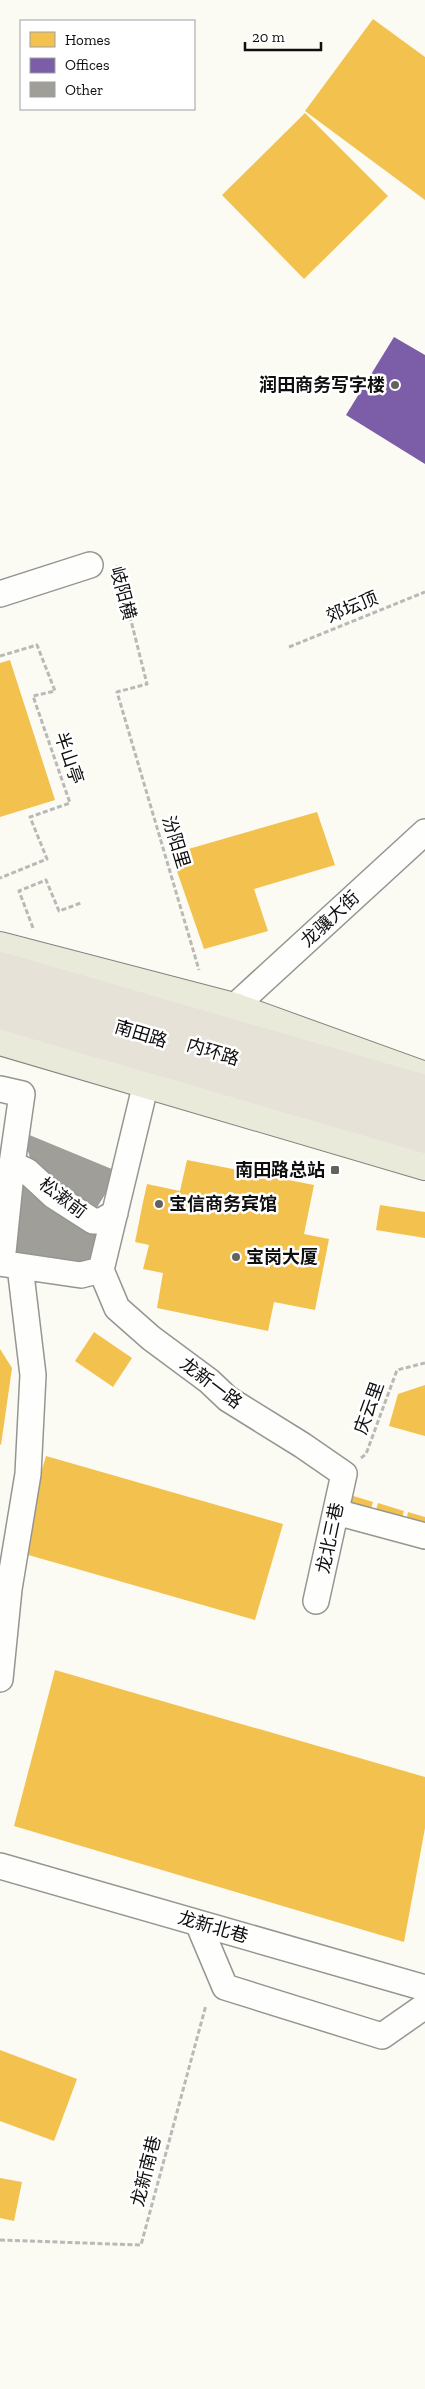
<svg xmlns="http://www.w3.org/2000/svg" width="425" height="2389" font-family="'Zilla Slab','Noto Sans SC',serif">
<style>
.homes{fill:#f2c14e}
.offices{fill:#7b5ea7}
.building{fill:#9f9e99}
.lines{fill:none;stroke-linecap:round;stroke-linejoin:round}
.minor-casing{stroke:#959592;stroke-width:28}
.major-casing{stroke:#83837f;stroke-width:30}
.highway-casing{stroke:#83837f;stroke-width:30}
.path{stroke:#b9b9b8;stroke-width:3;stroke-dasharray:5 2.5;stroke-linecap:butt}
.minor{stroke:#fefefd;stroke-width:25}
.major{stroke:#eaeadb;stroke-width:28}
.highway{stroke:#e7e2d8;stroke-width:28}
.poi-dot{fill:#62625f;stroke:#fff;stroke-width:2}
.labels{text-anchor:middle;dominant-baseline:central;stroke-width:5;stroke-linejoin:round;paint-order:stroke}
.poi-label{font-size:18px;font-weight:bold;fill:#0f0f0f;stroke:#fff;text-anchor:end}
.street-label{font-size:18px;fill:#0f0f0f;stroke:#fff}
</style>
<rect width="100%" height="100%" fill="#fbfbf4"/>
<path class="homes" d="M373,19L425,57V200L305,111Z
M305,113L388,196L304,279L222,195Z
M10,660L55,800L0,817V663Z
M317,812L335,865L254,889L268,931L204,949L171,854Z
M187,1160L314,1185L304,1234L329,1239L315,1310L274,1302L268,1331L157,1308L163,1273L143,1269L149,1245L135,1242L143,1202L147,1184L180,1191Z
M380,1205L425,1212V1238L376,1230Z
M94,1332L132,1358L113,1387L75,1361Z
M0,1349L12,1368L1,1445L0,1444Z
M425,1385V1436L389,1426L398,1394Z
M46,1456L283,1524L255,1620L18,1552Z
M347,1494L373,1502L370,1512L344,1504Z
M378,1503L404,1511L401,1521L375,1514Z
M408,1512L425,1517V1528L406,1522Z
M55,1670L425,1777V1828L404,1942L14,1826Z
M0,2050L77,2079L54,2141L0,2121Z
M0,2178L22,2182L14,2221L0,2218Z"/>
<path class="offices" d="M394,337L425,355V464L346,415Z"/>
<path class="building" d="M27,1134L119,1172L96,1209L74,1197L31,1161L26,1145Z
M20,1183L102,1236L84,1270L10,1259Z"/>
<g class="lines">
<g class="minor-casing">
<path id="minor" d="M0,594L90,565
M234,1007L425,832
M0,1089L22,1094L12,1164L2,1262
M12,1164L27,1171L54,1196L93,1221H101L115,1213
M0,1263L81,1275L101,1270L146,1083
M101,1270L117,1308L151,1338L209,1381L228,1399L302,1445L344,1474L316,1601
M336,1512L425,1536
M0,1679L9,1589L28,1474L33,1375L20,1266
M0,1866L425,1988
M198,1923L225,1987L382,2036L425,2006"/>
</g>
<g class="major-casing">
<path id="major" d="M0,946L234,1007L425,1076
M0,1041L425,1166"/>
</g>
<g class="highway-casing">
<path id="highway" d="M0,966L425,1089
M0,990L425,1117
M0,1015L425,1139"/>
</g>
<path class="path" d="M117,565L147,684L117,692L199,970
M289,647L425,592
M0,656L37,645L55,691L33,696L70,803L30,817L47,859L0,878
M33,928L19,891L46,880L59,911L81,903
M361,1458L366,1454L397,1370L425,1363
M0,2240L141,2245L206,2005"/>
<use href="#minor" class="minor"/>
<use href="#major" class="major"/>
<use href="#highway" class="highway"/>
</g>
<g class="poi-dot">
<circle cx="395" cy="385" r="5"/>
<rect x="330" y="1165" width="10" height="10" rx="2.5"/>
<circle cx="159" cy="1204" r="5"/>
<circle cx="236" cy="1257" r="5"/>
</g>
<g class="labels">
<g class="poi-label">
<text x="385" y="385">润田商务写字楼</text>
<text x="325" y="1170">南田路总站</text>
<text x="169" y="1204" text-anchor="start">宝信商务宾馆</text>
<text x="246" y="1257" text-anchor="start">宝岗大厦</text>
</g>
<g class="street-label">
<text transform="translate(123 593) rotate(75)">岐阳横</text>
<text transform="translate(352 607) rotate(-22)">郊坛顶</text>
<text transform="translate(69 758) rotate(71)">半山亭</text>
<text transform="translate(176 842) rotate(73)">汾阳里</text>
<text transform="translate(330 919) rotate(-43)">龙骧大街</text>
<text transform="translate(141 1034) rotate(17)">南田路</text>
<text transform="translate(213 1052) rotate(17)">内环路</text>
<text transform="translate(63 1198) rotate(37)">松漱前</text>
<text transform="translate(211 1383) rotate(37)">龙新一路</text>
<text transform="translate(369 1408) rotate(-70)">庆云里</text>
<text transform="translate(330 1538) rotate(-78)">龙北三巷</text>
<text transform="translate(213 1927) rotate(16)">龙新北巷</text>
<text transform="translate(146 2171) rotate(-76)">龙新南巷</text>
</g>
</g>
<rect x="20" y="20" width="175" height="90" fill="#ffffff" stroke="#9f9f9f"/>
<rect x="30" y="32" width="25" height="15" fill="#f2c14e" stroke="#9f9f9f"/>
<text x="65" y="45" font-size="15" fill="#0f0f0f">Homes</text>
<rect x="30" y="58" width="25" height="15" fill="#7b5ea7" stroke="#9f9f9f"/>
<text x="65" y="70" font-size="15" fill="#0f0f0f">Offices</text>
<rect x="30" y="82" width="25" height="15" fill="#9f9e99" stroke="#9f9f9f"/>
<text x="65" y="95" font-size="15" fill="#0f0f0f">Other</text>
<path d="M245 42v8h76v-8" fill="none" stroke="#0f0f0f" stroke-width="2.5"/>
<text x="252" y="42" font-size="15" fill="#0f0f0f" stroke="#ffffff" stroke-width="4" paint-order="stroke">20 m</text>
</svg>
